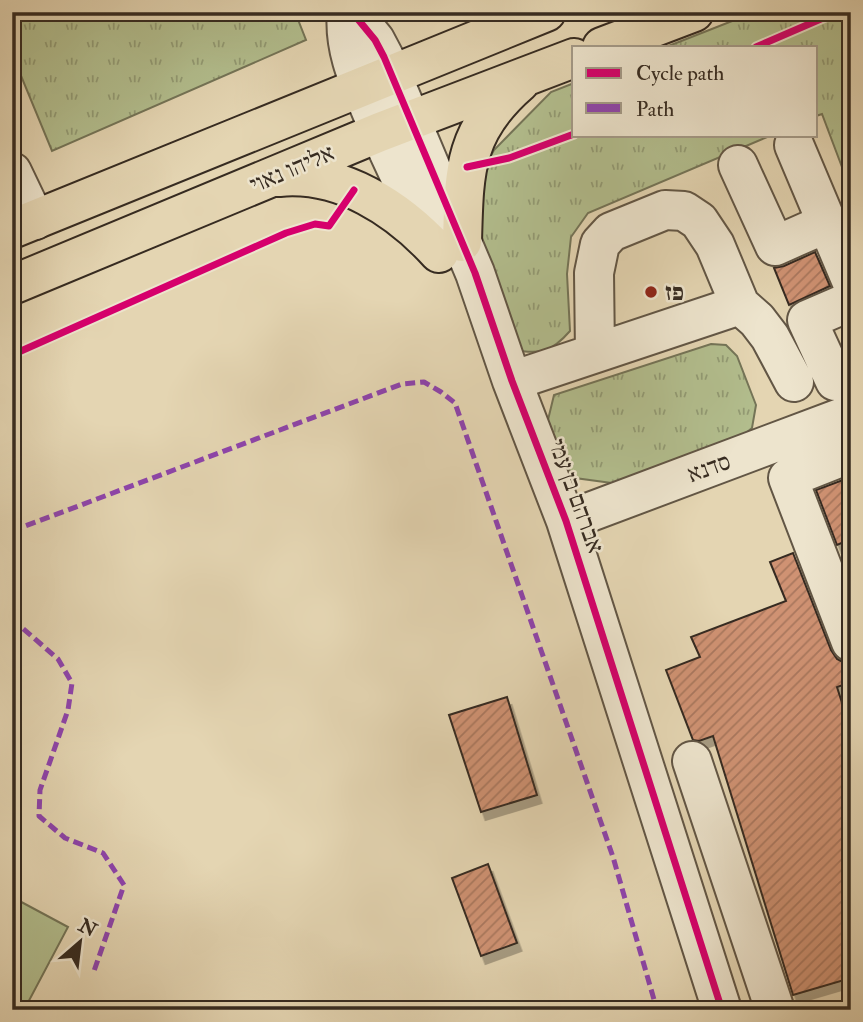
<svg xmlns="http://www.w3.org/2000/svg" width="863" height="1022" font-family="'IM FELL Double Pica','Frank Ruhl Libre',serif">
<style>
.grass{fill:url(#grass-tufts);stroke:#747457;stroke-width:2}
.garden{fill:#b2bd8d;stroke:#747457;stroke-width:2}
.building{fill:url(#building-hatch);stroke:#362b21;stroke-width:2;filter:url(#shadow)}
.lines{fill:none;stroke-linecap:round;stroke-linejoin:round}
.minor-casing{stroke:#625645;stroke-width:42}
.highway-casing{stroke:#362b21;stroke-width:42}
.path{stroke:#362b21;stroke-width:4.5;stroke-dasharray:2 3.5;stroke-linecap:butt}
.minor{stroke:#ede4cd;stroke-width:38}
.highway{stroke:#e4d5b2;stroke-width:38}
.quiet{stroke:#8e44ad;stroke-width:5;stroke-dasharray:10 5;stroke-linecap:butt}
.cycleway-casing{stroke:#ede4cd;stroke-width:11}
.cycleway{stroke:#d6006c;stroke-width:7}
.poi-dot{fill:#8f2418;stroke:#ede4cd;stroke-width:2.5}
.labels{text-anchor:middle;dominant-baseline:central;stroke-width:5;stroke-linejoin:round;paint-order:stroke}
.street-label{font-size:24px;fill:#362b21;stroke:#ede4cd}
.poi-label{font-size:24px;font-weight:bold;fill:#362b21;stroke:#ede4cd;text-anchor:start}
</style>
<defs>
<pattern id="grass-tufts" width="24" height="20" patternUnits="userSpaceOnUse" patternTransform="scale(1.75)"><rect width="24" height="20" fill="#b2bd8d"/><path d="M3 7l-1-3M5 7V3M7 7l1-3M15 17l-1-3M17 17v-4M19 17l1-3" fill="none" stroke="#929a73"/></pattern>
<pattern id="building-hatch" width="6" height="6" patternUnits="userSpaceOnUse" patternTransform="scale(1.75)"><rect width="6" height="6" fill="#cf9273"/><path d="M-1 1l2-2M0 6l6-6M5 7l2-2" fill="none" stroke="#a9775e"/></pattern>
<filter id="shadow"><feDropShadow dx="4.5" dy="8" stdDeviation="0" flood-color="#0004"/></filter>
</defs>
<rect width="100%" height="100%" fill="#e4d5b2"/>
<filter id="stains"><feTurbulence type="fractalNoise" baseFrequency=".00286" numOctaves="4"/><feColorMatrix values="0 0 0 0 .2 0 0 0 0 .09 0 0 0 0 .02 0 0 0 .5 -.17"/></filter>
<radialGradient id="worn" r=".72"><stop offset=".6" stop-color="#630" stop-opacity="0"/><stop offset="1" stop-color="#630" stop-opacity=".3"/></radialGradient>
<path class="grass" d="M12,12H295L306,40L52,151L12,54Z
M755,12H851V191L822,114L816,116V47H666Z
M574,83V135H772L588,213L571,237L567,274L570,331C550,354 540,354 511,350L470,223L482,172L494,150L551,92Z
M711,344L726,345L737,356L756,405L752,428L741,437L619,484L575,478L560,457L547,424L554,395Z"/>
<path class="garden" d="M12,897L68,927L24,1010H12Z"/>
<path class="building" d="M815,252L830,286L789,305L774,268L784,266Z
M851,477V539L837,545L816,490Z
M793,553L831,650L837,659L845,663L851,677V682L837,687L851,731V978L793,995L713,736L699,741L693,740L666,670L700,657L691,637L786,601L770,562Z
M507,697L537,795L481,812L449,715Z
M488,864L517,943L481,956L452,878Z"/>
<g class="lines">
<g class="minor-casing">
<path id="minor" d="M347,12C343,51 361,86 375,120C393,164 413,205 436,247
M352,12L375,40L384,57L475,273L512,381L566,521L722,1010
M794,145L851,280
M738,165L775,246L827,223
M12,172L35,220
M595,353L594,273L600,244L611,232L665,210L684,211L699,221L715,245L740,305L757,320L770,337L794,382
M512,381L740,305
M835,381L807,320L851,301
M851,453L788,478L851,642
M566,521L851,414
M692,761L775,1010"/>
</g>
<g class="highway-casing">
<path id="highway" d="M602,47L694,12
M279,177C341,171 398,208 439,253
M12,229L546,12
M462,242C464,172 463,131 520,82
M12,285L380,132L574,58"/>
</g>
<path class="path" d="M286,233L315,224L329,226L337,215"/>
<use href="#minor" class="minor"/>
<use href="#highway" class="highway"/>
<path class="quiet" d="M12,531L402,384L424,382L441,392L455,403L463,426L613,857L657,1010
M12,619L58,659L72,683L68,710L40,790L39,816L65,838L103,853L124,885L94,971"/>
<g class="cycleway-casing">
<path id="cycleway" d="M352,12L375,40L384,57L475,273L512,381L566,521L722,1010
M756,47L837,12
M467,167L509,158L574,134
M12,355L286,233L315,224L329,226L354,190"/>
</g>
<use href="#cycleway" class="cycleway"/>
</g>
<circle class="poi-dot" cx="651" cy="292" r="7"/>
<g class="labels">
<g class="street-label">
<text transform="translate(292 169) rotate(-23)">אליהו נאוי</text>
<text transform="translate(709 468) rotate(-20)">סדנא</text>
<text transform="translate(576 496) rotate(70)">אברהם בן עמי</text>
</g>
<g class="poi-label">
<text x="665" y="292">פז</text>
</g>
</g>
<rect width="863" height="1022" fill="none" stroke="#e4d5b2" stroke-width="42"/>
<rect x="14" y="14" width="835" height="994" fill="none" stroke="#362b21" stroke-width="3.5"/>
<rect x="21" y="21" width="821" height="980" fill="none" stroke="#362b21" stroke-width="2"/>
<rect x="572" y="46" width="245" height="91" fill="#ede4cd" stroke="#a49a88" stroke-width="2"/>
<rect x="586" y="68" width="35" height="10" fill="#d6006c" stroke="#a49a88" stroke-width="2"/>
<text x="636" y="80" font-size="21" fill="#362b21">Cycle path</text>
<rect x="586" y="103" width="35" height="10" fill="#8e44ad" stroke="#a49a88" stroke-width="2"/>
<text x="636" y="116" font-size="21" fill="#362b21">Path</text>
<g transform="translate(80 942) rotate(28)" stroke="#ede4cd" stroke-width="5" paint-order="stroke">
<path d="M0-5L12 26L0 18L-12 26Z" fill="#362b21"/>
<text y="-10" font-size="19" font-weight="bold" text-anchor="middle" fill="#362b21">N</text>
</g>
<rect width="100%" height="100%" filter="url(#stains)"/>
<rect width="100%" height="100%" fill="url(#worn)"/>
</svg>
